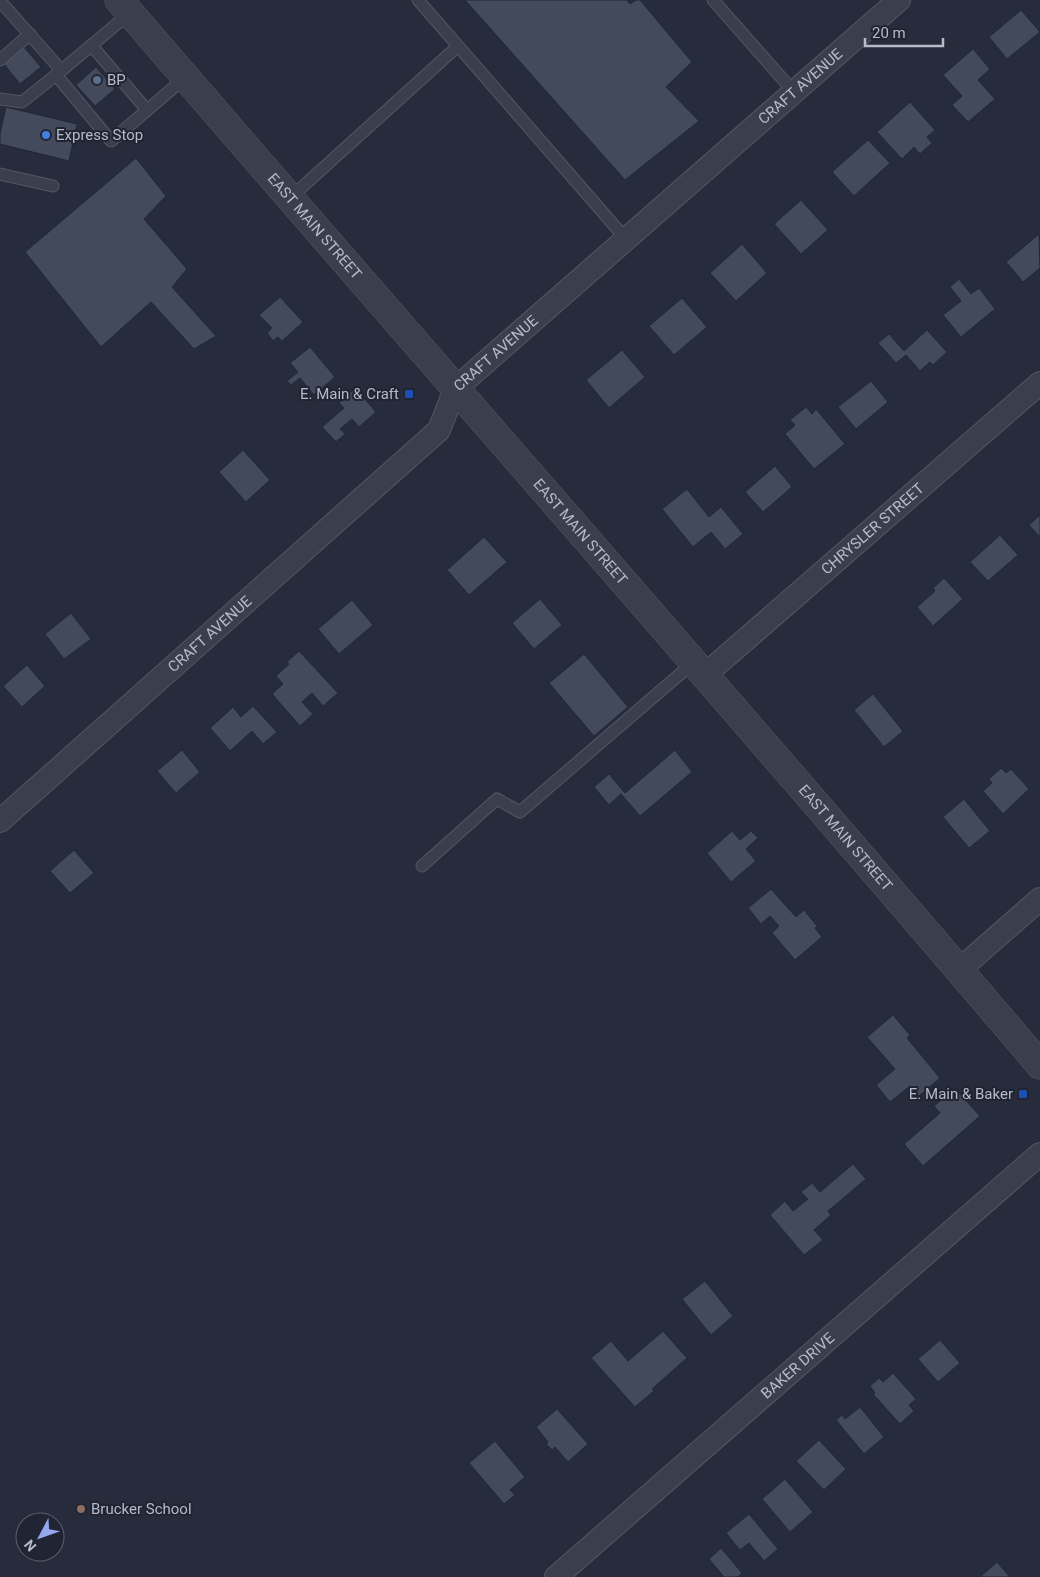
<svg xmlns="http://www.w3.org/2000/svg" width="1040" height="1577" font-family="Roboto,sans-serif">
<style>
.building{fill:#434a5c;stroke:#222635}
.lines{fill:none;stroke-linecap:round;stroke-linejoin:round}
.service-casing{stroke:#535765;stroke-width:13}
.minor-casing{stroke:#535765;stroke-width:24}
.tertiary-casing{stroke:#535765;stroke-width:29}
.service{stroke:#3b3f4d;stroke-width:11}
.minor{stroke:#3b3f4d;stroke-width:22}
.tertiary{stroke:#3b3f4d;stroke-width:28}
.service-dot{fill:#5c6f8a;stroke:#202433;stroke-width:2}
.shop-dot{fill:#3f7fe0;stroke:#202433;stroke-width:2}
.transit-dot{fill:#1a4fb4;stroke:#202433;stroke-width:2}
.education-dot{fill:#8d6e63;stroke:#202433;stroke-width:2}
.labels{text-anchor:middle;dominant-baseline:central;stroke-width:4;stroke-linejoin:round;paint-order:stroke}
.poi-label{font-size:15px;fill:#b7bac8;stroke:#202433;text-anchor:start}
.street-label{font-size:15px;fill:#b7bac8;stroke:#202433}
</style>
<rect width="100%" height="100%" fill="#272c3d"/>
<path class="building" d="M465,0H627L630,4L636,0H640L692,62L666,87L699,121L625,180Z
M1021,10L1040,32L1007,59L989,37Z
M23,46L41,67L20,84L3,63Z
M973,49L990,69L978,80L995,99L968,122L952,105L962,96L943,75Z
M96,67L115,89L95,106L76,85Z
M910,102L935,130L927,137L932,143L920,154L914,147L902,159L877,132Z
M6,107L77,124L69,161L0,144V133Z
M868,140L890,163L854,196L832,172Z
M136,158L166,196L144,219L187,269L172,287L216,336L194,349L151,302L101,347L25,252Z
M801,200L828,230L801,254L774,224Z
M1039,234L1040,268L1023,282L1006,262Z
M742,244L767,273L736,301L710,273Z
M959,279L971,294L979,288L995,309L961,337L943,315L961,301L950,287Z
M280,297L303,322L282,341L278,337L273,341L267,333L272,328L259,315Z
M682,298L707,327L674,355L649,326Z
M927,330L947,352L933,365L930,362L920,371L906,355L896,363L878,343L889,334L904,351Z
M310,347L335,377L314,395L300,378L291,385L287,381L298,372L290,363Z
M622,350L645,377L609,408L586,380Z
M871,381L888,402L856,429L838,407Z
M355,388L376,412L359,427L352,419L340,429L345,434L336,442L322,427L344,408L339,403Z
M806,407L812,414L816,409L845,444L814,469L785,434L795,425L790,420Z
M243,450L270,480L246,502L219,472Z
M775,466L792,487L763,512L745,492Z
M687,489L709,517L721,507L743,534L725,549L711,532L693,547L662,509Z
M1040,515V537L1029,525Z
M1000,535L1018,555L988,581L970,562Z
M484,537L507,562L469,595L447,570Z
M944,578L963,599L933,626L917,607L935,591L933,588Z
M540,599L562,625L534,649L512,623Z
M352,600L373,625L339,654L318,629Z
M71,613L91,639L64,659L45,634Z
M299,651L338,693L323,706L312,693L302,702L313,714L300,726L272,694L283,684L276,676L289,664L287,662Z
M584,654L628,707L594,736L549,683Z
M27,665L45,686L22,707L3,686Z
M873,694L903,731L884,747L854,710Z
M253,706L277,732L263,744L252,731L230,751L210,728L233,707L241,717Z
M182,750L200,772L176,793L157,771Z
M675,750L692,772L640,816L621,794L609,805L594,787L609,774L625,793Z
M1001,768L1006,773L1011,769L1029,789L1003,814L983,791L992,783L989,779Z
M964,799L990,831L969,848L943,817Z
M732,831L740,840L751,831L758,838L746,849L756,861L731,882L707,853Z
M74,850L94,873L70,893L50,871Z
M771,889L796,917L804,910L817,926L815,928L822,937L795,960L772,933L779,926L770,916L761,924L748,908Z
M893,1015L910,1035L907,1038L940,1078L919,1096L910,1086L890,1102L876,1085L895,1069L867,1037Z
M955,1088L980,1116L923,1166L904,1144L940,1113L934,1106Z
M853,1164L866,1179L828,1211L831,1215L814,1230L823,1240L804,1255L770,1215L785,1201L793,1211L808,1199L801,1192L812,1183L820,1192Z
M705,1281L733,1316L711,1335L682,1299Z
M663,1331L687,1358L652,1389L654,1391L635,1407L591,1358L611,1341L628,1361Z
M940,1340L960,1363L938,1382L918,1359Z
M893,1373L916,1399L909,1405L914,1411L900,1424L873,1394L875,1393L870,1386L879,1378L883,1382Z
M860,1407L884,1437L864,1454L836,1420L842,1415L845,1419Z
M557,1409L588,1444L568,1462L555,1447L552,1450L546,1444L548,1442L536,1427Z
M819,1440L846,1469L824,1490L796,1461Z
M495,1441L525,1477L510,1490L515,1495L504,1504L469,1463Z
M785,1479L813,1512L790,1532L762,1499Z
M749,1514L778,1549L764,1561L749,1543L740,1550L726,1533Z
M721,1548L742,1573L738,1577H724L709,1559Z
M997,1562L1010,1577H980Z"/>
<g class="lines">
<g class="service-casing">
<path id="service" d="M418,0L626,239
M713,0L794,92
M0,1L61,70
M130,13L56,75L111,141L186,77
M91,45L147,110
M0,60L30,34
M0,99L22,102L56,75
M0,174L53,186
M290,198L458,46
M422,866L497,799L520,812L694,662"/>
</g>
<g class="minor-casing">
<g id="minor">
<path id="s1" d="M706,674L1040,383"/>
<path id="s2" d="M0,821L439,430L455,389L899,0"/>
<path d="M959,970L1040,899"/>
<path id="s3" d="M556,1577L1040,1154"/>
</g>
</g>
<g class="tertiary-casing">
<g id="tertiary">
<path id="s4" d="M119,0C425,356 736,707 1040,1065"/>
</g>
</g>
<use href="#service" class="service"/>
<use href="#minor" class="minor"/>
<use href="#tertiary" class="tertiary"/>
</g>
<circle class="service-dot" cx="97" cy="80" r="5"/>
<circle class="shop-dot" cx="46" cy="135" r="5"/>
<g class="transit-dot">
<rect x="404" y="389" width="10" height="10" rx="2.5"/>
<rect x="1018" y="1089" width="10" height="10" rx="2.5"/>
</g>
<circle class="education-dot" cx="81" cy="1509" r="5"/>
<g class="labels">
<g class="poi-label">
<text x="107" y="80">BP</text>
<text x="56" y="135">Express Stop</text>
<text x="399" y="394" text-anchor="end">E. Main &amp; Craft</text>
<text x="1013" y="1094" text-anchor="end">E. Main &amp; Baker</text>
<text x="91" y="1509">Brucker School</text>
</g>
<g class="street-label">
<text stroke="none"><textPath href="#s2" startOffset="1091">CRAFT AVENUE</textPath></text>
<text stroke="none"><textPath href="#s4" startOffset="299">EAST MAIN STREET</textPath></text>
<text stroke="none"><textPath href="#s2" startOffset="686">CRAFT AVENUE</textPath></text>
<text stroke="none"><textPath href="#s1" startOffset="221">CHRYSLER STREET</textPath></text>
<text stroke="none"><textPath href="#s4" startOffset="704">EAST MAIN STREET</textPath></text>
<text stroke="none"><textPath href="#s2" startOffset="281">CRAFT AVENUE</textPath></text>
<text stroke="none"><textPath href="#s4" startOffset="1109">EAST MAIN STREET</textPath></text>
<text stroke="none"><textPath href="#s3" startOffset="321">BAKER DRIVE</textPath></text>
</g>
</g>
<g transform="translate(40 1537) rotate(229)"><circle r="24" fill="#202433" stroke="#5c606f"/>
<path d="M0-4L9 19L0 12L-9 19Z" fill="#95a7ef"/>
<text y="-8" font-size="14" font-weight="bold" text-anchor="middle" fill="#b7bac8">N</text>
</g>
<path d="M865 38v8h78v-8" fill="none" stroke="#b7bac8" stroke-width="2.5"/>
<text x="872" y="38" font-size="15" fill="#b7bac8" stroke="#202433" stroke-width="4" paint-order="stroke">20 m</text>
</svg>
